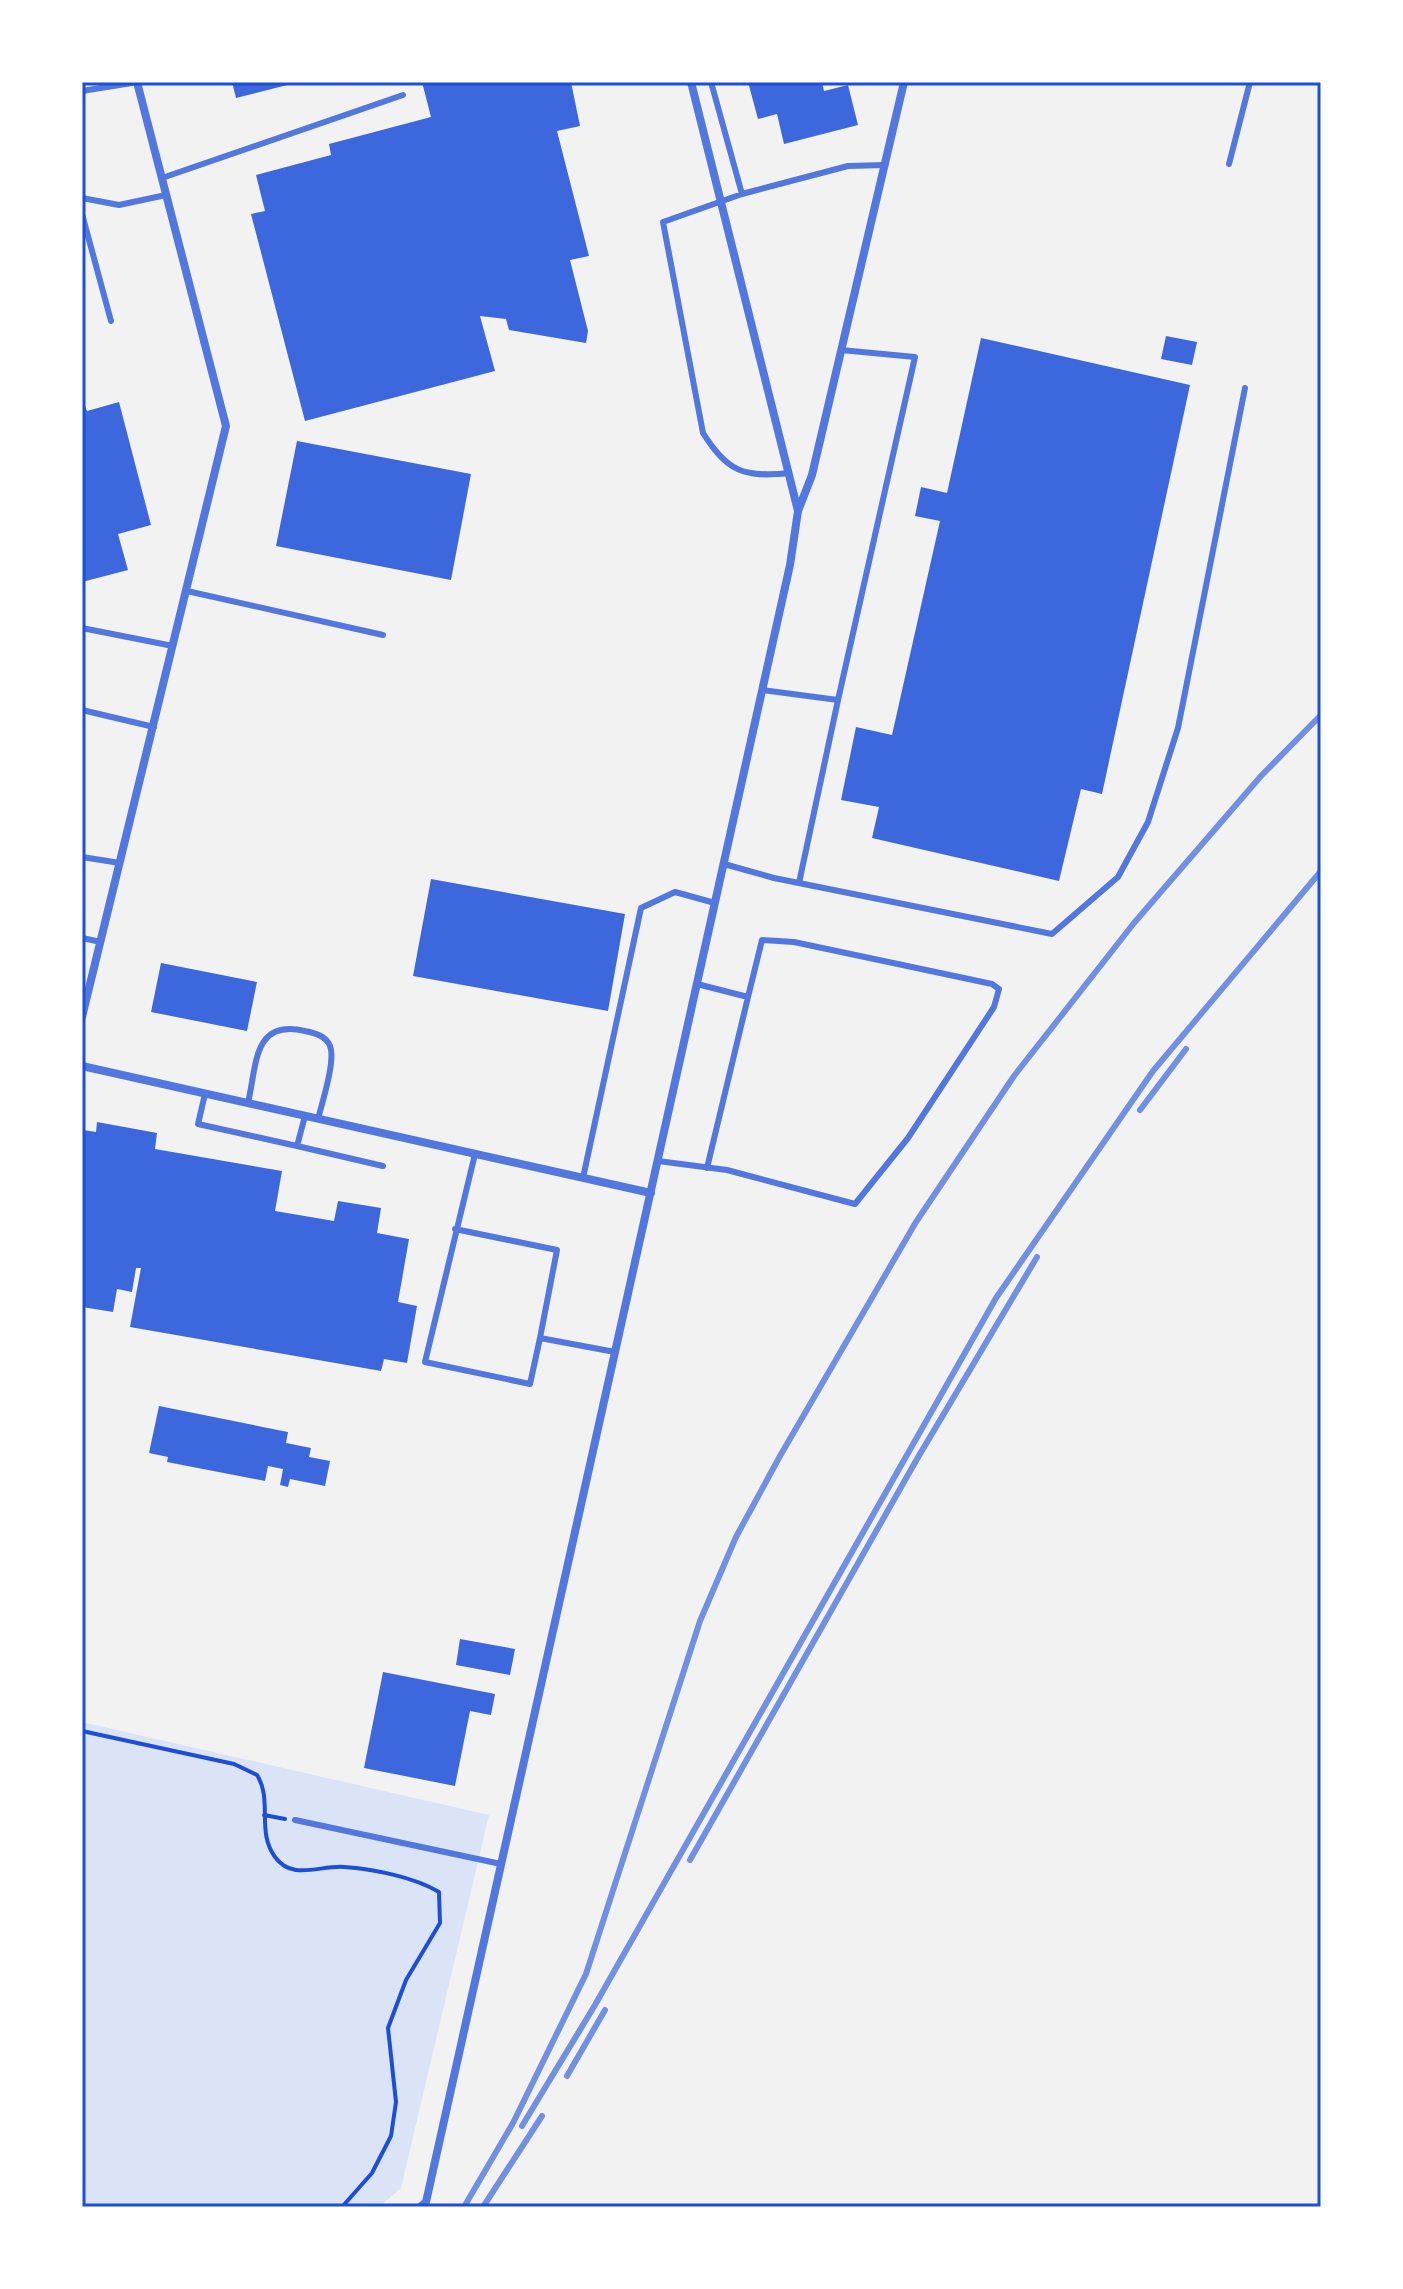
<svg xmlns="http://www.w3.org/2000/svg" width="1403" height="2289" font-family="Signika,sans-serif">
<style>
.green{fill:#dbe4f7}
.building{fill:#3d67dc}
.lines{fill:none;stroke-linecap:round;stroke-linejoin:round}
.path{stroke:#1d4ed8;stroke-width:4}
.service{stroke:#5277de;stroke-width:6}
.minor{stroke:#5277de;stroke-width:8}
.rail{stroke:#7290e2;stroke-width:6}
.neatline{fill:none;stroke:#1d4ed8;stroke-width:3}
</style>
<rect width="100%" height="100%" fill="#f2f2f2"/>
<path class="green" d="M82,1722L489,1815L401,2188L379,2207H82Z"/>
<path class="building" d="M232,82H295V83L236,98Z
M422,82H571L580,126L557,131L589,256L570,260L588,331L586,343L509,330L506,319L480,316L495,371L305,421L251,214L265,211L256,175L331,155L329,144L431,117Z
M748,82H822L824,91L848,85L858,125L784,144L777,114L758,119Z
M1166,336L1197,342L1192,365L1161,359Z
M981,338L1190,385L1102,794L1081,789L1059,881L872,838L879,807L841,800L856,727L892,735L940,521L915,516L921,487L947,493Z
M82,397L87,411L119,402L151,525L118,534L128,570L82,582Z
M297,441L471,474L451,580L276,546Z
M431,879L625,914L608,1011L413,976Z
M161,963L257,982L247,1031L151,1012Z
M97,1122L157,1133L155,1149L282,1171L275,1211L334,1221L338,1201L381,1208L377,1233L409,1239L398,1302L417,1306L407,1363L384,1359L381,1371L130,1327L141,1268H136L132,1292L117,1289L113,1312L82,1307V1136L83,1130L96,1132Z
M159,1406L288,1432L286,1443L311,1448L309,1457L330,1461L325,1486L290,1479L288,1487L280,1485L283,1469L268,1466L265,1481L167,1462L168,1457L149,1453Z
M460,1639L515,1649L510,1675L456,1665Z
M383,1672L495,1694L491,1715L470,1711L455,1786L364,1768Z"/>
<g class="lines">
<path class="path" d="M82,1731L234,1764L257,1775C273,1800 256,1831 275,1857C292,1881 320,1865 344,1867C373,1869 414,1877 439,1892L440,1923L406,1980L388,2028L396,2102L391,2136L372,2173L342,2207
M264,1815L285,1819"/>
<path class="service" d="M711,82L742,194L848,166L885,165
M82,91L138,82
M1229,164L1250,82
M162,178L403,95
M742,194L663,222L703,433C727,471 743,478 789,473
M82,198L119,205L166,195
M82,214L111,321
M187,591L383,635
M82,628L173,646
M762,690L838,700L799,883
M838,700L915,357L841,350
M82,710L154,727
M82,857L120,863
M724,864L774,878L1052,934L1118,877L1148,822L1178,728L1245,388
M82,938L101,942
M205,1094L198,1124L297,1146
M248,1103C257,1064 253,1019 305,1031C315,1033 326,1036 330,1046C336,1060 322,1103 318,1119
M305,1116L297,1146L383,1166
M475,1154L425,1362L530,1384L540,1338L615,1352
M658,1161L727,1170L855,1204L908,1138L994,1007L999,989L992,984L794,942L762,940L748,997L697,984
M707,1168L748,997
M583,1178L641,908L675,892L715,903
M455,1229L557,1250L540,1338
M295,1820L501,1864"/>
<path class="minor" d="M691,82L798,511
M82,1017L226,426L137,82
M82,1066L651,1193
M420,2207L426,2202L790,565L798,511L812,475L904,82"/>
<path class="rail" d="M1140,1110L1186,1049
M690,1860L917,1459L1037,1257
M567,2076L605,2010
M522,2126L595,2005L996,1298L1153,1071L1321,871
M464,2207L513,2123L586,1974L700,1621L736,1537L780,1456L916,1222L1014,1076L1134,923L1261,776L1321,715
M483,2207L542,2116"/>
</g>
<rect width="1403" height="2289" fill="none" stroke="#ffffff" stroke-width="168"/>
<rect x="84" y="84" width="1235" height="2121" class="neatline"/>
</svg>
